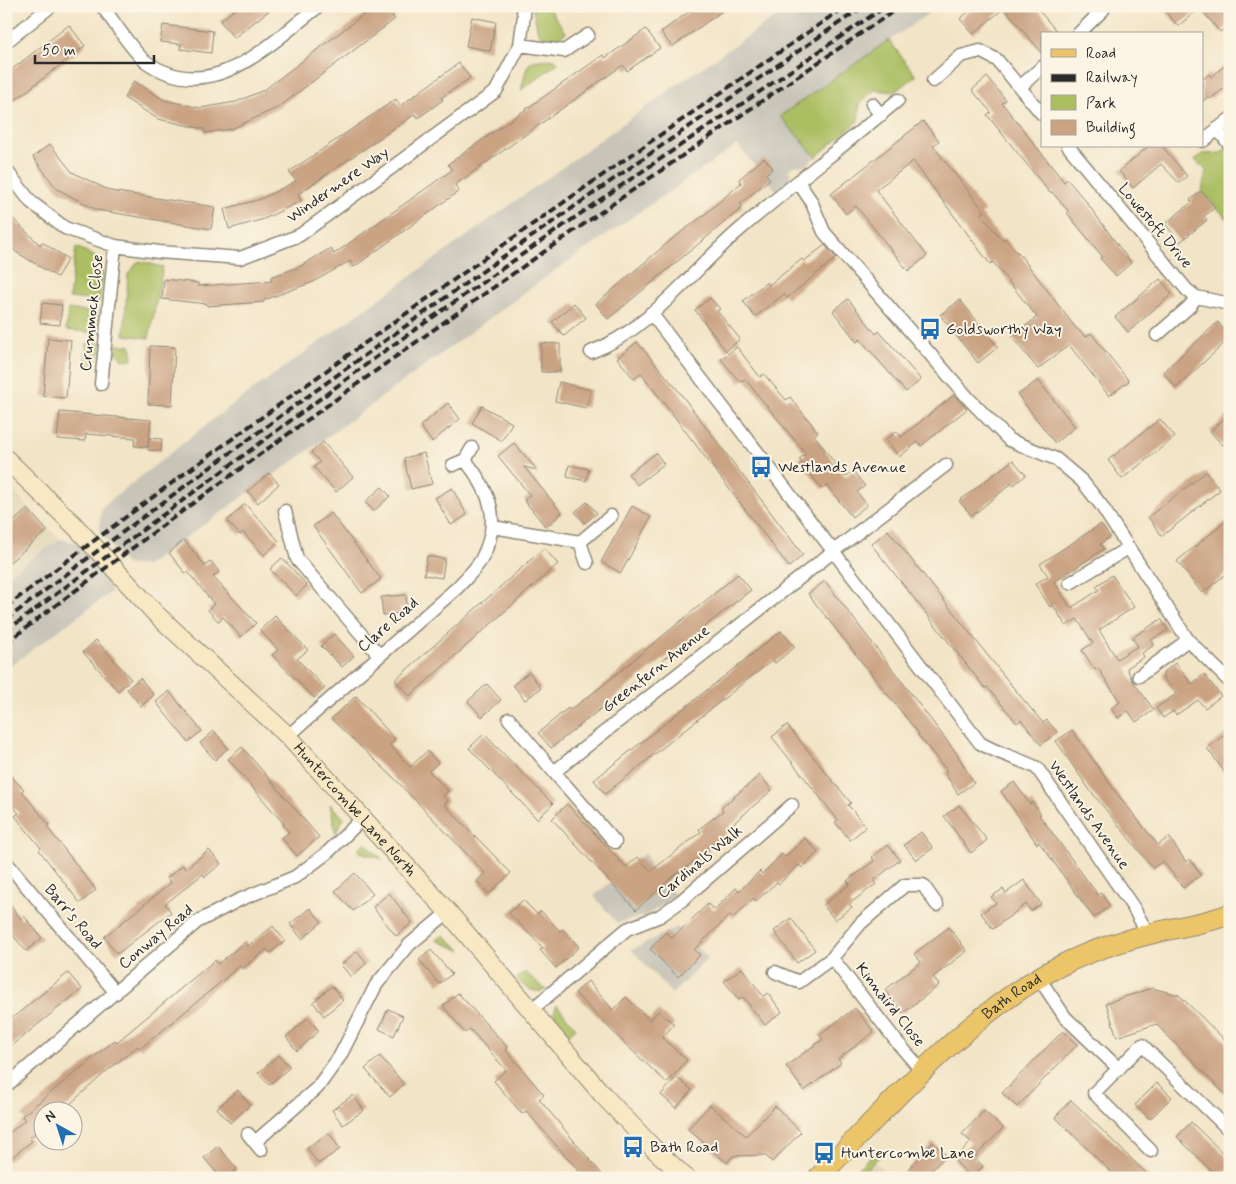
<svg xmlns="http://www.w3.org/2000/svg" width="1236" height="1184" font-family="Mynerve,sans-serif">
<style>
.built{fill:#e2d6b7}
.industrial{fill:#c8c4b8}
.green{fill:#abbe62;stroke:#6b7446}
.building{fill:#caa383}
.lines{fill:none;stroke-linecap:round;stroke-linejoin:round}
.street-casing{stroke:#8e8878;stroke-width:15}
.secondary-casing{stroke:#8e8878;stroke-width:20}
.primary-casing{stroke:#8e8878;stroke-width:22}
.street{stroke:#fff;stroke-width:12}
.secondary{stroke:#f8e8c3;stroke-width:18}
.primary{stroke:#edc569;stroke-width:20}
.rail{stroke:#2b2b2b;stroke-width:4;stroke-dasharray:8 4;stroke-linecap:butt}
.labels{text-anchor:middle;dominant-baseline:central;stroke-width:4;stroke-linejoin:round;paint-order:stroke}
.street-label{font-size:16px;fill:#2b2b2b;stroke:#fcf5e5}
.poi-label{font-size:16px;fill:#2b2b2b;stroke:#fcf5e5;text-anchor:start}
</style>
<rect width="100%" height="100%" fill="#fcf5e5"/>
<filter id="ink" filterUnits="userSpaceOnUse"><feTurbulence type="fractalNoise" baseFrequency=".02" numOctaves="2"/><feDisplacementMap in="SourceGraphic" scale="10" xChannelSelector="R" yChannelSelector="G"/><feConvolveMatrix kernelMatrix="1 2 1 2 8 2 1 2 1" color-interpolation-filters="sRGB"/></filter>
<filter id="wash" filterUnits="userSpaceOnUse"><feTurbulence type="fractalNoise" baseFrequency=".0096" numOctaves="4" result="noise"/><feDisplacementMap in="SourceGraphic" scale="20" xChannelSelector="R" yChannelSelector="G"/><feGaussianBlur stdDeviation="1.12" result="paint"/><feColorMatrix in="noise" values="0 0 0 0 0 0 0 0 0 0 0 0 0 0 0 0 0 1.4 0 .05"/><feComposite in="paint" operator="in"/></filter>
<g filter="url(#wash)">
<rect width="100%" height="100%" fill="#f2e4c6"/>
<path class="built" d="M8,487L60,539L6,576V488Z
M874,1161L891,1178H857Z"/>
<path class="industrial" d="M792,6H939L781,116L816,157L806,165L793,166L789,169L793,181L778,192L737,145L554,271L341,427L146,566L126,564L99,531L102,507L228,408L685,79Z
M60,539L82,544L109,577L111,592L6,669V576Z
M645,853L650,866L676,896L645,916L617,923L594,896Z
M677,927L708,958L672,994L632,950Z"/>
<path class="green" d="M532,6H547L566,32L555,41L544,39L538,32Z
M889,40L916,76L894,92L875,90L860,103L858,121L816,157L780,116Z
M555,59L558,63L521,90C529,61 523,60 555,59Z
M1230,145V218H1226L1202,191L1206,171L1195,160L1202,154L1221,153Z
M76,247C111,262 102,267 99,301L69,298Z
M139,261L163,267L149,338L124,335L128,274Z
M68,309L98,313L96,333L66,330Z
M91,341L102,344L101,353L90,368L85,367L86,344Z
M115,345H129L132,349V359L122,360L117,353Z
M330,804L344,818L336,833Z
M365,843L382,859L360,852L358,849Z
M444,935L462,951L436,940Z
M525,972L546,990C533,994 525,988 516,979Z
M557,1005L576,1028L566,1037C559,1027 550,1016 557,1005Z
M877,1149L882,1154L857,1178H848Z"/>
<g id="blocks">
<path class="building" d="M239,6H275L234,38L220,21Z
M375,6H404L392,16L395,19L279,107L231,129L205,133L204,129L158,119L124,98L134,81L164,100L200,108L236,102L264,90Z
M697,6H729L672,47L661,32Z
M975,6H1035L1059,34H1042V53L1004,8L973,34L960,19Z
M1161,6H1230V24L1220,32L1200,8L1178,26Z
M472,17L496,22L490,51L466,46Z
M69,25L85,46L6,107V74Z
M163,25L213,31L211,53L180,49L181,44L160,42Z
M646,29L660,48L627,71L623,65L455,185L459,191L354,267L350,261L313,282L264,300V302L207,306V304L162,299L164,279L198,283V286L272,281L271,277L299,267L331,248L334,254L452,170L448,164L603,55L605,58Z
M1230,61V84L1210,99L1208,97L1202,102V80L1209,74L1211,77Z
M459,63L470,78L441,98L443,100L418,118L415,114L298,194L301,201L264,219L229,229L224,209L261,199L296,181L289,172L396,99L400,106Z
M987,77L1006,100L1002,103L1064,182L1067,179L1084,199L1131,263L1116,276L1100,258L1102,256L1067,213L1069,212L1052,192L1050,193L987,115L991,112L972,90Z
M923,121L939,141L933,146L985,212L981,214L1002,240L1005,238L1017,253L1018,252L1075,327L1086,337L1091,333L1129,381L1109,396L1069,345L1038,369L1012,337L1037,317L993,262L990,264L913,161L876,190L927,256L908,271L856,206L846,214L831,194Z
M50,144L72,172L110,191L215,207L211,229L97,210L57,189L33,157Z
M1149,146H1162L1187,176L1179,183L1161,164L1133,188L1119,171Z
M764,158L773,168L766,174L770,179L740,204L743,207L608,319L596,304L672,239L703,216L741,183L739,179Z
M1201,191L1215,208L1204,216L1207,220L1180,242L1165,224L1192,202L1190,200Z
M6,212L40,245L42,242L68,259L57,277L16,252L6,242Z
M825,245L836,258L787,298L784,294L755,317L743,301L767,282L769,285L802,259L804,261Z
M1160,279L1172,294L1128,332L1115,317Z
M710,298L720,309L717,311L740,339L726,351L695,310Z
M848,299L876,334L879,331L921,380L906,392L860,339L857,342L833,311Z
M960,300L998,347L978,363L940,315Z
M42,303L62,305L60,325L40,323Z
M574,303L586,318L564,336L552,322Z
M1218,322L1230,338L1176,388L1163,372Z
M48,338L71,340L66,398L43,396Z
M637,342L677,389L803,555L789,567L641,373L634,379L617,358Z
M541,343L560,344V372H541Z
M150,346L175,347L172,405L148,404Z
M737,347L760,377L764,374L786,400L790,397L818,432L814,435L845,477L853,471L865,486L857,492L867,505L852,517L827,486L822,489L799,459L806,454L745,379L740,382L721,359Z
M1038,380L1075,427L1055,443L1018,395Z
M559,382L591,390L586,408L555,401Z
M954,395L967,409L921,446L918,442L899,457L886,440L897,431L901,437Z
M448,403L460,419L432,442L420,426Z
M482,406L512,423L502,441L472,423Z
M60,412L151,420L148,447L134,446L135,438L86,434L85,441L57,439Z
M1230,414V438L1222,445L1210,431Z
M1160,419L1175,437L1122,479L1108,460Z
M149,438L162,439L161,451L148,450Z
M323,442L353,477L336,492L314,467L320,462L311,452Z
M514,443L537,470L524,467L562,513L546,527L524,500L530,495L498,456Z
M424,453L432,484L411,489L404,458Z
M656,453L664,464L637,485L628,474Z
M1013,460L1026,475L1014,485L1012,483L972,516L959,501Z
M569,465L589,469L586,481L567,477Z
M1206,472L1220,490L1162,536L1148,517Z
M269,473L279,484L258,503L248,491Z
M382,487L390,496L374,511L365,502Z
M452,488L467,515L451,525L435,498Z
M587,502L597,513L585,523L575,512Z
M245,504L279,541L264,555L243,532L240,535L227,521Z
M632,506L651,517L621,573L601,562Z
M28,509L47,531L6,565V528Z
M331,513L381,579L362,593L313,526Z
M1230,518V571L1202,593L1177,561Z
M1101,524L1110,537L1100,544L1104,549L1054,582L1071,608L1099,590L1096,586L1112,575L1134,607L1099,630L1117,659L1138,646L1132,638L1161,619L1168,630L1151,640L1154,645L1142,653L1144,657L1127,668L1132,680L1154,710L1136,722L1128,711L1118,718L1111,708L1120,702L1098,668L1095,670L1082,650L1093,643L1077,619L1066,626L1053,605L1050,607L1035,584L1048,576L1040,564Z
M888,530L1012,686L1043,723L1047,720L1057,732L1041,745L1021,720L1017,723L987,687L985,688L871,544Z
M184,540L205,566L211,561L219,572L213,577L256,623L241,637L223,617L219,622L208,610L214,604L188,572L186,574L169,553Z
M544,548L558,564L410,696L395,680Z
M427,556L445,559L442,578L424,575Z
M282,558L307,585L296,596L270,569Z
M738,574L751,590L551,748L538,733L568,708L570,710L597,690Z
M825,581L957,754L974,783L958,794L945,773L947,771L918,735L919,734L808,594Z
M406,595L407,608H400V613L383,615L381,597Z
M275,616L308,650L297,659L325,688L314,698L272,655L278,650L260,630Z
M781,631L795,647L775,663L773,660L747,680L605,794L594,780Z
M334,634L354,656L342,667L321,646Z
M96,640L131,679L118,691L83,652Z
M1175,663L1192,684L1204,674L1221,696L1205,708L1198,700L1176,715L1173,711L1163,718L1156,708L1176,694L1163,678V673Z
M529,672L541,688L525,700L513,685Z
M140,678L154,695L141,706L127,689Z
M487,684L501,700L482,717L468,701Z
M169,691L202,731L188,742L156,702Z
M356,696L395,739L390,745L410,767L427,751L438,763L429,771L448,791L443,796L448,801L444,804L511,873L489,894L477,881L485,873L392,776L331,719Z
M787,725L851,803L848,805L866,827L850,840L835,822L838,820L772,737Z
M1072,730L1115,791L1158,845L1169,837L1186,862L1190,859L1201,875L1183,888L1163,861L1153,868L1089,789L1056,741Z
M214,731L228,748L215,760L200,743Z
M1230,731V780L1207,748Z
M484,734L553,804L537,819L469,748Z
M242,747L319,837L297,856L282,838L289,832L283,825L284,824L228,759Z
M6,772L24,789L22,791L49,825L47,827L96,890L80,903L39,850L41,848L15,816L19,813L6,800Z
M760,775L772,790L728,828L730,831L707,848L709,851L672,877L636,910L552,819L567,804L626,867L638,857L651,871L701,832L699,829L723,811L721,808Z
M1014,782L1030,804L1032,802L1041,814L1039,815L1098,895L1101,893L1110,906L1094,918L1039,842L1037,844L1001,791Z
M959,805L987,840L971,853L944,816Z
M921,832L933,848L916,860L904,845Z
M805,838L818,852L802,868L799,865L779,884L777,882L756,901L754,898L733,918L730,915L694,950L700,955L678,977L650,949L666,932L672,938L708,904L714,910L736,888L739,891L760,871L762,874L782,854L785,857Z
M888,845L900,860L873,881L876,884L849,904L852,907L835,920L823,905L850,884L847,881L874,861L872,857Z
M209,850L221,864L205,877L203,874L165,904L171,912L117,954L104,937L171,883L167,878L183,865L185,869Z
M355,873L373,894L353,911L335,891Z
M1024,880L1041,904L1031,911L1026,904L993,929L981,913L996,903L991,897L1003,889L1006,893Z
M389,893L412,923L396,936L373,907Z
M6,900L21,919L24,916L42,938L26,951L6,927Z
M523,900L537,914L541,911L560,931L563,929L579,947L556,968L540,950L543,948L509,913Z
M310,908L322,922L302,939L290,924Z
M791,918L815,950L797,963L774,931Z
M273,926L285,941L270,953L267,949L242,969L240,966L140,1049L138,1046L108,1070L61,1112H42V1127L29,1138L32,1141L6,1162V1136L25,1120L22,1116L115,1040L117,1042L215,960L218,964L245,942L248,946Z
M949,927L967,951L933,977L939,985L903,1013L885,990L921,962L914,954Z
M431,950L452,974L439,984L419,960Z
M357,951L367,963L351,977L341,965Z
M742,968L763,996L768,993L782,1012L765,1025L743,997L739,1000L724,981Z
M68,973L82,989L6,1050V1023Z
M588,981L613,1010L626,997L650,1020L658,1011L674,1024L662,1038L687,1060L667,1083L621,1040L575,993Z
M332,986L343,1000L324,1016L313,1002Z
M1152,988L1179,995L1230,1045V1099L1156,1024L1117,1037L1106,1003Z
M458,993L508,1048L506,1050L544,1095L539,1099L605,1178H585L526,1111L522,1114L494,1081L506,1070L470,1029L465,1033L443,1006Z
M855,1008L874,1032L838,1059L841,1063L804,1091L786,1066L823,1039L819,1035Z
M388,1009L403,1016L394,1036L379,1029Z
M308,1018L319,1031L297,1051L286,1037Z
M1063,1031L1077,1045L1017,1107L1002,1093Z
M279,1055L290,1067L269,1085L258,1073Z
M380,1056L404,1084L390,1097L365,1069Z
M676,1077L692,1090L676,1108L661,1095Z
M1157,1083L1172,1097L1150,1119L1135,1105Z
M238,1090L250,1105L230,1123L217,1108Z
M353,1095L364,1110L343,1125L332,1110Z
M1071,1100L1151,1178H1117L1055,1117Z
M710,1105L746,1136L775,1106L801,1132L772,1162L765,1155L733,1156L727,1163L688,1129Z
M984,1111L1003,1128L974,1158L983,1166L972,1178L954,1160L971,1142L962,1134Z
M1191,1122L1230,1160V1167L1219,1178L1177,1137Z
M329,1133L340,1149L318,1164L307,1148Z
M933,1142L946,1155L924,1178H900Z
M218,1146L237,1169L228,1178H221L204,1158Z"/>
</g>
</g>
<g filter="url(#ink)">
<use href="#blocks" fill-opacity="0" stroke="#8e8878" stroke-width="1"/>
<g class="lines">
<g class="street-casing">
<path id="street" d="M102,6C113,20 132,51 145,61C211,108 268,45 319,6
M1078,34L1103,10
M6,42L51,6
M520,45L564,51L588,35
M933,81L961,56L980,51L997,60L1042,114
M1020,87L1042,67
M872,104L881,115
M1217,129L1230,145
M1203,141L1230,119
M1068,146L1187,290L1196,297L1230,304
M6,170L31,202L65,228L115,246L159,252L240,258L300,235L496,91L520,45L524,15L522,6
M799,183L811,201L824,232L969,399L1009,440L1056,459L1082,481L1101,505L1188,640L1230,682
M651,313L980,743C998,754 1018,758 1037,768L1133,907L1148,934
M1157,335L1190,306L1196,297
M591,352C649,330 691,272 737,232C789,187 845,145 898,100
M101,384L115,246
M453,465L465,460L472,448
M285,511L297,559L379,655
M493,527L580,542
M587,563L580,542L611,516
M1070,583L1128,548
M1139,676L1188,640
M509,719L554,772L835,550L946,465
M288,736L458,587C465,579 475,570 481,560C502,521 491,492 465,460
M554,772L615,842
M6,862L116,993
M832,958L897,1042L923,1072
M775,972L799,982L832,958L861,923L905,885H923L937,905
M1039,978L1065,1017L1119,1069
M530,1011L627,929L660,916L681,901L792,805
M6,1086L197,922L239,900L295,877L327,853L364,817
M248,1134L261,1150
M255,1142L317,1088L340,1056L376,985L409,945L448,912
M1151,1151L1094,1093L1142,1045L1230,1131"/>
</g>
<g class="secondary-casing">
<g id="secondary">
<path id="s1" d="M6,459L75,526L156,614L288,736L448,912L602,1094L653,1148L686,1178"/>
</g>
</g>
<g class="primary-casing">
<g id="primary">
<path id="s2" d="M818,1178C891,1104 975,1005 1070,961C1100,947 1135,937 1167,930C1188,925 1210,922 1230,914"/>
</g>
</g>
<use href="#street" class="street"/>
<use href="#secondary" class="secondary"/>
<use href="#primary" class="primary"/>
<path class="rail" d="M6,607C281,398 563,202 846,6
M6,620C286,407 574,205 864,6
M6,631L386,350L600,200L886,6
M6,643C298,421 598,212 901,6"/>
</g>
</g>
<defs>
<g id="bus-bare" transform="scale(1.725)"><path d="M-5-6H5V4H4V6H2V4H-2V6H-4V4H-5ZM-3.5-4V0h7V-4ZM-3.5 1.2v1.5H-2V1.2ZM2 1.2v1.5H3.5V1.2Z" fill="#1f6fb2" stroke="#fcf5e5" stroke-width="2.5" paint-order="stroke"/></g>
</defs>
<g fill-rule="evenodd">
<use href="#bus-bare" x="930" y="329"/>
<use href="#bus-bare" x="761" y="467"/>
<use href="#bus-bare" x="633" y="1147"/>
<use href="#bus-bare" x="824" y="1153"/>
</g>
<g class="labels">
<g class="street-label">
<text transform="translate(338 185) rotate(-35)">Windermere Way</text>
<text transform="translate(1155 226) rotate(50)">Lowestoft Drive</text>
<text transform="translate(92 313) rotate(-84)">Crummock Close</text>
<text transform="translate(388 625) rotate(-41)">Clare Road</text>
<text transform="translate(656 669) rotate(-38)">Greenfern Avenue</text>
<text stroke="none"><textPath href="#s1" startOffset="495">Huntercombe Lane North</textPath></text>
<text transform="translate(1089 815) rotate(55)">Westlands Avenue</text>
<text transform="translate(700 862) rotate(-40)">Cardinals Walk</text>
<text transform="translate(73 917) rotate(50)">Barr's Road</text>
<text transform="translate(156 937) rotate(-40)">Conway Road</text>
<text stroke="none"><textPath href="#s2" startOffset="266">Bath Road</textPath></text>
<text transform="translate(890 1005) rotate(52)">Kinnaird Close</text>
</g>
<g class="poi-label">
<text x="946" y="329">Goldsworthy Way</text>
<text x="778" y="467">Westlands Avenue</text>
<text x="650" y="1147">Bath Road</text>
<text x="841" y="1153">Huntercombe Lane</text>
</g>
</g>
<rect width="1236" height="1184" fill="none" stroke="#fcf5e5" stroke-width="25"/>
<rect x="1041" y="32" width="162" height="115" fill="#fcf5e5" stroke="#a8a49b"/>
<rect x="1051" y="49" width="25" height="8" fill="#edc569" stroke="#a8a49b"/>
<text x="1086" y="58" font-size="15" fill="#2b2b2b">Road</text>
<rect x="1051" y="74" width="25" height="8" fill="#2b2b2b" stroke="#a8a49b"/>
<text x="1086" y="82" font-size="15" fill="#2b2b2b">Railway</text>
<rect x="1051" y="95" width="25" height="15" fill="#abbe62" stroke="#a8a49b"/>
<text x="1086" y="108" font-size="15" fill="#2b2b2b">Park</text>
<rect x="1051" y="120" width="25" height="15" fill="#caa383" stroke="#a8a49b"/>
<text x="1086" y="132" font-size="15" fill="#2b2b2b">Building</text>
<g transform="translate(58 1126) rotate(321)"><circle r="24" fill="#fcf5e5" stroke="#a8a49b"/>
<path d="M0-4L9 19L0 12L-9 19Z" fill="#1f6fb2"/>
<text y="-8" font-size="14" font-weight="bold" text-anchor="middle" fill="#2b2b2b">N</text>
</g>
<path d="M35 55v8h119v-8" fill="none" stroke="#2b2b2b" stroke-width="2.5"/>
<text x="42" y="55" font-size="15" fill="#2b2b2b" stroke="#fcf5e5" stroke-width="4" paint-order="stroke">50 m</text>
</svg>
